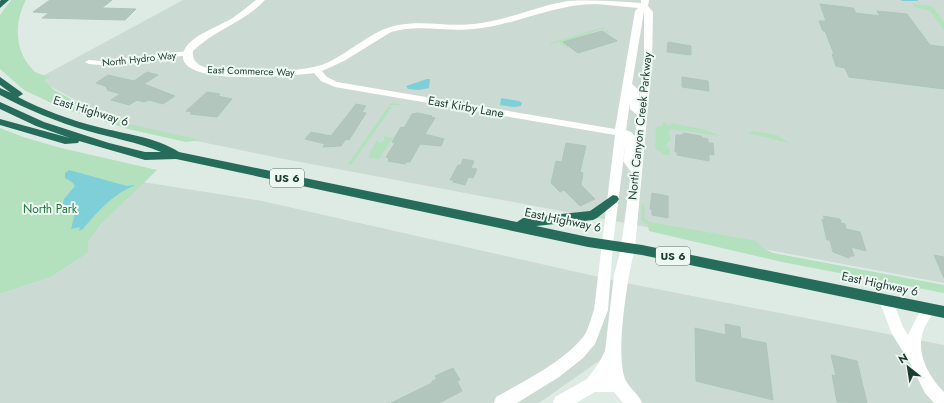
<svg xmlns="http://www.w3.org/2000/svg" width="944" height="403" font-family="Jost,sans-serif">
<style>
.built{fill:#cbdbd3}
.green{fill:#b3e0bd}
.water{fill:#7ecfd8}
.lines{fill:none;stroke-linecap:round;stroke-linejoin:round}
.stream{stroke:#7ecfd8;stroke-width:2}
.building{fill:#b2c6bd;stroke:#afc5bb}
.street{fill:#fff;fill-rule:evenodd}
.secondary{fill:#fff;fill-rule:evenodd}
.highway{fill:#266c5a;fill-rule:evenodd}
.labels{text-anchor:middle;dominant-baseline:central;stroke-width:4;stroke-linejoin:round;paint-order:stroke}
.far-street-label{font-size:10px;fill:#1d3c32;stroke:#eef8f2}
.shield{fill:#eef8f2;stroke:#5c746c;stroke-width:1}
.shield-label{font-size:11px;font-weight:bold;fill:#1d3c32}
.street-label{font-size:12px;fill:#1d3c32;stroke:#eef8f2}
.park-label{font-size:12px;fill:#23783f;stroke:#eef8f2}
</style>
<rect width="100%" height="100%" fill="#ddebe4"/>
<path class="built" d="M183,0H944V283L279,158L123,126L37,79Z
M143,182L262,201L621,282L944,345V403H634L613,351L539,403H0V294L51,277L88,253V242L101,224Z"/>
<path class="green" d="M11,0H26C14,22 14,51 33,70C36,74 45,75 50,77L44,80L54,90L86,107L102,111L130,124L200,140L186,142L128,129L62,108L24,90L0,69V15Z
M913,4L932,6L944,22V30L930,11L915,7Z
M604,27V30L609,31V34L602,29L564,42L570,47L567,48L559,42L551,44L550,43Z
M393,103L402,105H390L389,107H392L351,165L348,164L390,104Z
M664,122L671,126V123L702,129L721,136L671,129L668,133L671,139L666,145L670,149V155H663L661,152L655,149L656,127L662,126Z
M0,128L23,137L61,148L157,170L101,224L88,242V253L51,277L0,294Z
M753,131L777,135L789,143L747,133Z
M384,136L393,138L379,159L369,158V154L377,140L380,143L384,141Z
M642,203L645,207L644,218L650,222L757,241L761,247L773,253L944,285V293L782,262L649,231L648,225L641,220Z"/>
<path class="water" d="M427,79H430L429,88L419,90L408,89L406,86Z
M501,98L519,101L522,103L521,106L514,107L500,105Z
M69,170L127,186L136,185C115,192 97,212 83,229L79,231L80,227L71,229L76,209L63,204L64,199L75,186L72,182L65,178V173Z"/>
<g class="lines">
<path class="stream" d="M902,0H917"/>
</g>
<path class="building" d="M50,0H112L102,8L136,9L125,20L42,18L49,13L33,12Z
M820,4L853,8L856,13L880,16L877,11L907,14L930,45L944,47V89L849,77L845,68L836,66L832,54H834L825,31H823L819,21H826Z
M602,31L617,41L578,53L563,42Z
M668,42L691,46V55L667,52Z
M147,72L158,75L144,84L175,96L163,104L149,100L144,102L137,100L129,105L111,100L120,94L107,90L109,89L106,88L108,87L96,83L108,75L134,81Z
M682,77L708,81L709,91L682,87Z
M207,92L220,94L218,96L232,99L217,117L190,114L192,112L186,111Z
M356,104L366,106L362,112L366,113L349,140L346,139L341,146L323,147L325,144L305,139L311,132L331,136Z
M417,113L432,116L431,117L435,118L425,134L444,139L441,146L420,144L410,162H406L405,164L388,161L389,158L386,157L395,143L392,142L401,127L404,128L412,114Z
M683,133L701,136L702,138L708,139V143H713L714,155L709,154V161L677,155V152H675L676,135H683Z
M566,143L586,146L580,172L583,173L581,185L595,199L580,206L564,190L560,192L551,183L556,161L562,162Z
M463,159L474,161L471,168L477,169L473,178L468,177L465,185L453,182L454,180H450L458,165H461Z
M652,193L668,196V218L652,215V210L650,209Z
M823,216L840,219L841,223L845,224L846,229L860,232L866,251L851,247L854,256H850L849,258L833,252L830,240H827L822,219L825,220Z
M934,255L944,257V278Z
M725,324L740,327L741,338L766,343L773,400L696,381L695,328L726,335Z
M831,355L857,361L867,403L837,402L832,375L836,376Z
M453,368L460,380L457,381L462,391L439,403H391L432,383V381L437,379L435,376Z"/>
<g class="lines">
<path class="street" d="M188,51H191V55L101,65L89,64L85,62L89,60L101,61Z
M886,294L891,296L903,327L908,335L923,305L928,303L933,305L935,309C931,317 924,326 922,335C917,356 930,378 944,392V403H934L925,393L910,363L892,334L879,300L881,296Z"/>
<path class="secondary" d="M256,0H265C245,22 214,30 193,51C192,56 194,61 198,64C216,77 303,73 324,64C349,54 371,30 398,25C423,20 449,27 474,24C506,21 536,6 568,1C592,0 617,1 641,3V0H649L648,6L653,12L652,63L635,248C628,274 614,358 626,381C630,389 639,394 642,403H623L614,392H595L576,403H553L555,397L587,379L599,363L605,351L614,275L621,248L631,172L623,161L626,139L613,244L608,310L595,344L583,358L559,377L517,403H494L496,397C526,380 562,363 584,336C589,328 591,318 594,310L615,135L335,87L321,81L314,73C298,75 170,89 184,51C190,35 221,26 234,17C242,11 249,6 256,0ZM597,4L638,8L635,11L615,129L337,82L327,77L322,71L344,61L391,32C418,24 446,32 474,29C517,25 552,4 597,4ZM644,11V63L639,99V90L632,84ZM630,102V109L637,115L635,136L631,132L626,130Z"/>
<path class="highway" d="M1,0H9L0,8V1Z
M0,77L21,92L23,94L18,97C43,110 70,120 98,127C124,134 156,137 179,152L517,222L523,218L590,211L613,195L617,196L619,199L617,202L597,218L593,220L536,226L588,237L642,245L944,306V318L642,255L588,247L176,159L145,160L79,141L78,143L65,144L0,125V119L70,138L36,126L0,109V102L44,122L109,143L145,152H161C137,142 112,138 88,131C57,122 28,110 0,95V88L11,93L0,85Z"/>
</g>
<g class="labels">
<g class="far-street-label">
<text transform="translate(139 59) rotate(-6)">North Hydro Way</text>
<text transform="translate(251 71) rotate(2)">East Commerce Way</text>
</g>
<g class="shield">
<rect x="270" y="169" width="34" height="18" rx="3"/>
<rect x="656" y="247" width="34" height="18" rx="3"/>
</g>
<g class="shield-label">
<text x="287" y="178">US 6</text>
<text x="673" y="256">US 6</text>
</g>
<g class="street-label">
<text transform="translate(466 107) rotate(10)">East Kirby Lane</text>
<text transform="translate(91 111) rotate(17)">East Highway 6</text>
<text transform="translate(640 126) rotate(-84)">North Canyon Creek Parkway</text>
<text transform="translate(563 220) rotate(12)">East Highway 6</text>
<text transform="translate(880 284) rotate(12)">East Highway 6</text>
</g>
<g class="park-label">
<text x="50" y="209">North Park</text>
</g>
</g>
<g transform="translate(908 367) rotate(330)" stroke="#eef8f2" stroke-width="3" paint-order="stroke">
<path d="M0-3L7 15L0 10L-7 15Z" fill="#1d3c32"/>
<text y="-6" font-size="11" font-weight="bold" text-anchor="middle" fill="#1d3c32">N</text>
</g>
</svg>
